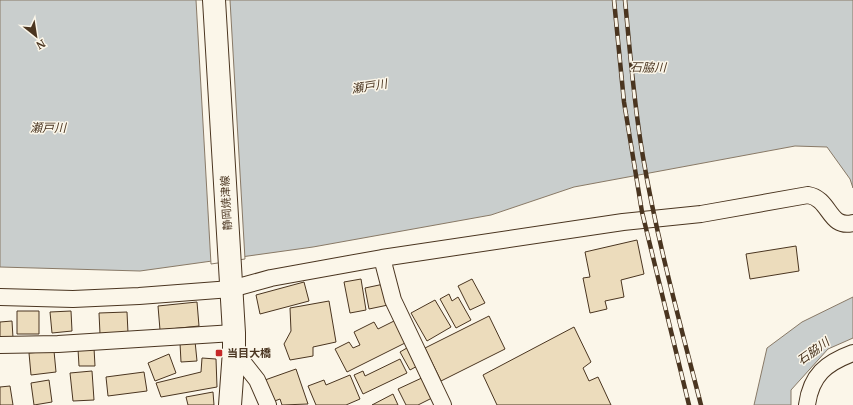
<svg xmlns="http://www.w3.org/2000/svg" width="853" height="405" font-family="'PT Serif','Noto Sans JP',serif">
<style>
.water{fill:#c9cecd;stroke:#887966}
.pier{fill:#fbf6e9;stroke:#887966}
.building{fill:#ecdcbc;stroke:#4a3520}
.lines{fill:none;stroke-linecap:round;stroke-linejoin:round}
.minor-casing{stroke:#4a3520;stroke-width:18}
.secondary-casing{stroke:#4a3520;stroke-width:24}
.minor{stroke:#fbf6e9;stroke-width:16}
.secondary{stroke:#fbf6e9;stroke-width:22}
.rail-casing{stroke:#4a3520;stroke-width:4.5}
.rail{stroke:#fbf6e9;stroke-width:3;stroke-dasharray:9;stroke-linecap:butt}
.poi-dot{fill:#c62828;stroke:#fbf6e9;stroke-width:1.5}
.labels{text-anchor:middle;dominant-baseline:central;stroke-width:3;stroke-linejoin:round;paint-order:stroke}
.street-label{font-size:11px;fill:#4a3520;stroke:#fbf6e9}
.poi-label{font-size:11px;font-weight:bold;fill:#4a3520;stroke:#fbf6e9;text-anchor:start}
.water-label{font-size:12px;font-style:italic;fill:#4a3520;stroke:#fbf6e9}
</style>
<rect width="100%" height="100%" fill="#fbf6e9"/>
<path class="water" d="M0,0H853V188L850,179L827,147L795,146L574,187L491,215L313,247L140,271L0,267Z
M853,297V338L828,349L791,390V405H754L767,348L802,322Z"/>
<path class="pier" d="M196,0H230L245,259L211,264Z"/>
<path class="building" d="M637,240L644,274L621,280L624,297L605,301L607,309L590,313L583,278L590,277L585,252Z
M796,246L799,271L750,279L746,254Z
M361,279L366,310L350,313L344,282Z
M472,279L485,303L470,310L458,286Z
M304,282L309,301L260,314L256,295Z
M384,284L388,305L369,309L365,288Z
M449,294L452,301L458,297L471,320L456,328L440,299Z
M435,300L451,327L427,341L411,313Z
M329,301L336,342L313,347V356L290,360L284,344L291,331L290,308Z
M197,302L199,326L160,330L158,306Z
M17,311H39V334H17Z
M71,311L72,331L52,333L50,312Z
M127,312L128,333L100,334L99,313Z
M489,316L505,349L441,381L425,348Z
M398,319L409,341L347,372L335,349L349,342L353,348L360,345L354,332L374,322L378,329Z
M12,321L13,338H0V322Z
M574,327L591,362L583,368L589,381L598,377L611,405H497L483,375Z
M195,341L197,361L181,362L180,343Z
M412,345L421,364L410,370L400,352Z
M94,348L95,366H79L78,349Z
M54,351L56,372L31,375L29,353Z
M169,354L176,373L155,381L148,363Z
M202,358L216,359L217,387L161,397L156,383L201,372Z
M400,359L407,373L363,394L354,375L363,371L365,376Z
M296,369L308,404L282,405L280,399L272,402L265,380Z
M92,371L94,400L73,401L70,373Z
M144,372L147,391L108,396L106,377Z
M350,375L360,399L346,405H316L308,386L324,380L326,385Z
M426,376L436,396L418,405H406L398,389Z
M49,380L52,402L34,405L31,383Z
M10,386L13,405H0V387Z
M213,392L214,405H188L186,397Z
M393,394L398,405H372Z"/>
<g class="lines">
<g class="minor-casing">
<path id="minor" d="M382,258L393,300L443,405
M0,297L73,299L139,296L231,289L271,278L382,258L623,222L701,214L808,195C831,199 828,229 853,223
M0,345L58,344L234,333
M234,351L257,380L268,405
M807,405C811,375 826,363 853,353"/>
</g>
<g class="secondary-casing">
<path id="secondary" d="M214,0L234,333V351L230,405"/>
</g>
<use href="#minor" class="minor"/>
<use href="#secondary" class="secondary"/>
<g class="rail-casing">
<path id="rail" d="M614,0L624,102L642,212L689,405
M625,0C630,52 634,105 643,157C657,240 680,323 701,405"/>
</g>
<use href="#rail" class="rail"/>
</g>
<rect class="poi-dot" x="215" y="349" width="8" height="8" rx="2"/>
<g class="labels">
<g class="street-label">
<text transform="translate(226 203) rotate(-93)">静岡焼津線</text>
</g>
<g class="poi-label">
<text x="227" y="353">当目大橋</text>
</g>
<g class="water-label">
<text transform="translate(648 67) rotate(1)">石脇川</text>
<text transform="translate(369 86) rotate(-9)">瀬戸川</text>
<text x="48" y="127">瀬戸川</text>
<text transform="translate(813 351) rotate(-36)">石脇川</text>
</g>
</g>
<g transform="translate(36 36) rotate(150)" stroke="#fbf6e9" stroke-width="3" paint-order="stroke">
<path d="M0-3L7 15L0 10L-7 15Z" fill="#4a3520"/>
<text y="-6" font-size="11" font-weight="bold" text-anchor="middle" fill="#4a3520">N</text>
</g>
</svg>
